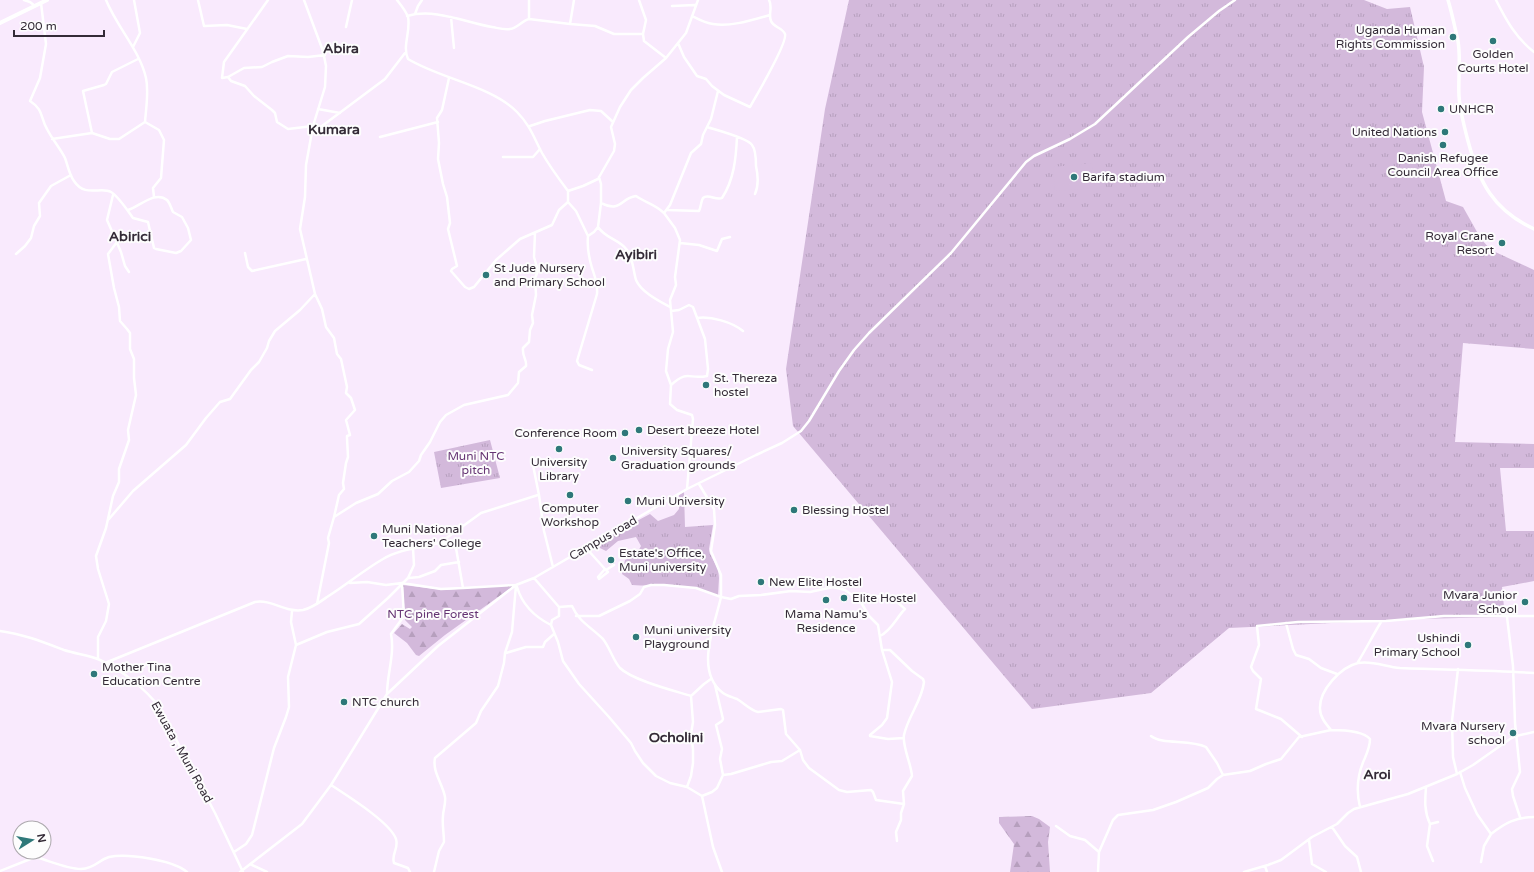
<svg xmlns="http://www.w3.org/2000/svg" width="1534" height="872" font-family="'Varela Round',sans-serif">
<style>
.grass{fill:url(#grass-tufts)}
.forest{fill:url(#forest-firs)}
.garden{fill:#d3b9db}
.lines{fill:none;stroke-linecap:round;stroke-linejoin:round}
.minor{stroke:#fff;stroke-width:2.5}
.secondary{stroke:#fff;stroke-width:3.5}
.primary{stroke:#fff;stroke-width:4}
.poi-dot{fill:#2e7879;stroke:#fdfdfd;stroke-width:1.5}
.labels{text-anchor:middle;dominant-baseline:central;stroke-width:4;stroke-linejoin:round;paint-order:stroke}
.poi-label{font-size:12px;fill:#342b37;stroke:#fdfdfd;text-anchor:start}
.park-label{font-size:12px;fill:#653473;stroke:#fdfdfd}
.street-label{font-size:12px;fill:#342b37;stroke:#fdfdfd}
.quarter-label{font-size:14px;font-weight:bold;fill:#342b37;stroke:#fdfdfd}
</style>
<defs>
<pattern id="grass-tufts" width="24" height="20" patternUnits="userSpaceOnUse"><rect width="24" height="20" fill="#d3b9db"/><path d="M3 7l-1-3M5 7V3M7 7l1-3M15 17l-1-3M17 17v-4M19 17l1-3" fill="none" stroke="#b69fbd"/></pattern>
<pattern id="forest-firs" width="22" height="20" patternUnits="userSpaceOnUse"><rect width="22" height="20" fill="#d3b9db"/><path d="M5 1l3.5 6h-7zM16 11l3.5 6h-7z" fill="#b69fbd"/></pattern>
</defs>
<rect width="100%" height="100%" fill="#f9eafd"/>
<path class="grass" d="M849,0H1364L1387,9L1410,7L1424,67L1422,112L1446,201L1463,207L1481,239L1491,250L1534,270V349L1463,343L1455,442L1534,444V468H1500L1506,531H1534V581L1502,587L1505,617L1413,619L1229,628L1151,693L1032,709L793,426L786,369L825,109Z
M490,440L500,478L441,488L434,452Z
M684,492L685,527L713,525L709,549L710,554L718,569L719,578L718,596C689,581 663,587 632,585L629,579L622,574L625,560L636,555L641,546L636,537L618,541L606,551L600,548L597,542L650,514L658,521L674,515L679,509V495Z"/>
<path class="forest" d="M403,585L444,590L515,585L445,635L419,656L416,655L407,643L394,633L402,624L410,629L412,627L405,620Z
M1032,816L1039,819L1050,827L1048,842L1050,872H1010L1014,844L999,823V817Z"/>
<path class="garden" d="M1092,163L1095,188L1055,191L1053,167Z"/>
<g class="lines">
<path class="minor" d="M24,0L30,2L35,6
M106,0C117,27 140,51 146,78C149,92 146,108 145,122
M198,0L204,26L227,25L247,29
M268,0L224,62L222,78L228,77L244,68L262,67L272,62L288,56L308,57L325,55
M304,0L323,51L326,66L325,87L313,126L306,165L305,197L300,229L315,294L322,309L326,327L334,338L337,354L341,359L347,387L346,393L351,398L355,410L346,420L350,435L347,436V438L348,457L346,463L343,483L344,489L339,495L334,517
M397,0C401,5 406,11 408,17C411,31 402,46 408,59C441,79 492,86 517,112C530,125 534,138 542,153C550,167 559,179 568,191L583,186L598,179L614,151L615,144L611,127L620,107L631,90L643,78L666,58L686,33L698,0
M639,0L646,20L643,34L644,41L666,58
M1496,0C1506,20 1516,38 1534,52
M41,3L46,44L40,78L30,101C44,110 40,117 47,129C52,139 60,148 65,158C68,166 69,174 74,181C85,198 101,186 111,192C118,196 128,211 133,218L148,222L154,248L156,249L176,253L181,251L191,240L188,228L182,217L173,212C171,208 170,203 167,200C155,190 139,207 128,210
M672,6L695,5
M415,14L418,6L422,0
M407,16C435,8 464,22 492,27C498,28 504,30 510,29C517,28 522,21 529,19L570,24L595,26L614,34H643
M692,16C698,19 705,23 713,24C731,27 752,20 770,15
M451,17L454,48
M529,19V0
M570,24L574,0
M346,27L352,0
M678,43L684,57L697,76L706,79L712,86L724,95L750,107C756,96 788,43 785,34C783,28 773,27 771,21C768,14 773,7 769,0
M133,47L140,33L134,0
M228,77L231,81L245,86L254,96L272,110L275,113L277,122L288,129L313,126L318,129L385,79L405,53
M449,78L442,110L437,118L439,143L438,159L443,184L447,197L450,223L448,229L457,266L452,269L451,271L465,287L469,289L474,287L496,260L520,239L552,225L559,210L568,202V191
M318,109L340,113
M145,122L159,130L164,140L161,178L153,188L154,197
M530,126L545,121L590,110L601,111L613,122
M707,127C716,130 748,138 752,145C756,150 756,160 756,166C758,175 759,185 755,194
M92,133L83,91L104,85L106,84L112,72L138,59
M380,137L438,122
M52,139L92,133L110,139H119L145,122
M503,157H533L540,149
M113,195L107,220L121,252L125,266L129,272
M568,202L576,211L588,236
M601,203C622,213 620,198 636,196C646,203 655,204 664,213
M667,210L699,211C701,207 701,201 703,198C708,193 716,201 722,198C734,180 736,158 737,137
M598,227C606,239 619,239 627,250C633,258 633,270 636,280C641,292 659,301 670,307
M680,243L699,245L717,251L722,239L730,237
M245,253L248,267L252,271L306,259
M16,254L25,246L31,238L34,226L40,216L39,203L51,186L71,175
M671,311L679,310L689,305L693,307L705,339L708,369L707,376C688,380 689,369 671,385
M697,318C711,316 732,322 743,331
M592,370L579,365L577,361L597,294C598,284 595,277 592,268C589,258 587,246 588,236L594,232L598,227L601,203V184L599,177
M535,459L532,460L539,495L544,531L553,567
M699,484L714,509L715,525L711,551L721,575V597L731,599L739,596L761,595L791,591L810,592L833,587L845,590L856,598L862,604L869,616L878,625L882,650L892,682L887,718L882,725L870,735V736L888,739L904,738
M687,489L693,419L692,415L677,410L670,404L671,385L666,371L668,349L673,332L670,300L676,285L675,277L680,240L675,228L664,213L670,205L691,153L701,144L703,135L711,119L718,91
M109,519L133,491L186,445L206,418L220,402L230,399L251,370L259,362L267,348L269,341L275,331L300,310L315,294
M441,542L481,513L538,495
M586,548L605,569L598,577L599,579L608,572L606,570L614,565
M409,578L419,577L435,571L441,565L459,562
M534,578L559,607L572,606C579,622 591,627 603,639C610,648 613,660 620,668C632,680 675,691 691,696
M350,583L367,582L386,585L402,583L441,589L463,588
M517,587C522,604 535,617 551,625
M857,598C866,599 881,594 889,597C895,599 900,605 905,609C896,618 892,630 880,636
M317,604L329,543L328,538L334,517L356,503L378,494L392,481L409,472L419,461L421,455L430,442L440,422L446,415L464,405L508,395L518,383L519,372L526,366C527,359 522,357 523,348L529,342L530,330L533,323L532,315L536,295L535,278L538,271L534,257L535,233
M559,607V616L552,620L551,625L558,642L563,661L579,684L609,717L631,743L635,751L643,763L656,776L670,783L687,787
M576,616H599L630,601L640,594L644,587L651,585H664L696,588L721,597C715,625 694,671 723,693C727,696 732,697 737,699C744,703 750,710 758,712L781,709L783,710L786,734L800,750L803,760L809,768L839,790L847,792L871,790L873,792L876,800L904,804
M1507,617L1513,666L1515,723L1520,772L1512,789L1513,796L1520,817
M1286,623L1293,649L1296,655L1309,659L1321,668L1337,674
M0,631C23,634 43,642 64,650C76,654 89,655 100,660C120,669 146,689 159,707L215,813L243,872
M296,645L327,632L359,624L388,598L408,578L414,565L413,548
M882,650H890L912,671L923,679L924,682C922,701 908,716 904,735C902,746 911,763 912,776L903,791L904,804L901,813V820L896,832L897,841
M506,653L526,647H543L545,642L554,634
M98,659V637L106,621L109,604L98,569L96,556L106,528L113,496L119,482V469L129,440L128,430L136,395L134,378V359L130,349V333L127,329L120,321L119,307L114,288L108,254L117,242
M1358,662C1366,649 1373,635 1381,622
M105,663L255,602C272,599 285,613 303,610C312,608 320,602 327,597C346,585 364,570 383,559C396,551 413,548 427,546C438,543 447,540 456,548L463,588L516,585
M711,679L704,684L691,696L693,722L691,734L693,749V763L691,776L687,787L702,796L713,847L722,872
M387,694C387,674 395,654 391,634L404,616L402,584
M1151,736C1162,745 1190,739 1206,747L1217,763L1223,775
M1302,737L1281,719L1256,709L1261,679L1253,671L1251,667L1259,645L1257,626L1298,622L1386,621L1444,616H1534
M1460,772L1465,788L1477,814L1491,834L1484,846L1481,862
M1457,774L1453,757L1452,721L1458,669
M723,775L731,774L771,762L782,761L800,750
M331,785C346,795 390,822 396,839C399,849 391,854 394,863L408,868L410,872
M1426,787C1425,800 1424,811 1430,824L1438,822
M702,796L712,792L717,788L723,775L720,759L722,749L716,725L722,721L723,719L715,685
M1360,807C1356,791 1357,776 1364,760C1367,753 1370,747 1370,739C1363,731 1342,730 1331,730C1326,724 1320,717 1320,709C1319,690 1341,667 1358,663C1372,660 1386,667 1400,668C1445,670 1489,670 1534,673
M1430,824L1427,846L1433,861
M1056,826L1070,836L1085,840L1099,852L1098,872
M1332,827L1345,846L1357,857L1361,872
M1491,834C1505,823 1516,817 1534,817
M1309,840L1312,864L1326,872
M234,852L246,844L252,835L274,748L286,717L289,707L288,677L296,645L291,622L292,611
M1099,852L1113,820L1118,815L1153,810L1176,802L1208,788L1217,779L1223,775L1250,771L1266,764L1281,759L1299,737L1331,730
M250,864L267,872
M1265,866L1267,872
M0,871L33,858H39C52,862 68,869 81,869C96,868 98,860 109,857C127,853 173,860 187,872
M240,872L302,824L331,785L387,694L438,646L516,585L534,578L687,489L756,455L782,443L801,431L809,421L839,371L854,350L869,333L951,253L1026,162L1034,156L1070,139L1095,124L1188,37L1219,11L1235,0
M434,872L439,851L444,842C444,833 442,825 443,816C443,810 446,804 445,797C443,784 432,772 435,758L476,723L481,711L498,686L504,663L505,653L512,632L516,585
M1244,872L1268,865L1281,860L1312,837L1337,824L1348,813L1354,809L1408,794L1457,774L1473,765L1510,739L1516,736L1534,732"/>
<path class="secondary" d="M1448,0C1452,13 1455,28 1458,41C1461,59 1458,78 1459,96C1460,111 1464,126 1468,141C1479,182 1493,210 1534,229"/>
<path class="primary" d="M0,23L47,0"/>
</g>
<g class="poi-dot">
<circle cx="1453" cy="37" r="4"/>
<circle cx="1493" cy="41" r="4"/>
<circle cx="1441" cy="109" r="4"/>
<circle cx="1445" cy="132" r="4"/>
<circle cx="1443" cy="145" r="4"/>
<circle cx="1074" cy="177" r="4"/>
<circle cx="1502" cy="243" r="4"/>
<circle cx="486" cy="275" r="4"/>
<circle cx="706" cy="385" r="4"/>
<circle cx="639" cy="430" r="4"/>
<circle cx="625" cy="433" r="4"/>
<circle cx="559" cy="449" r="4"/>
<circle cx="613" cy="458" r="4"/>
<circle cx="570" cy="495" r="4"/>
<circle cx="628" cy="501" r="4"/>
<circle cx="794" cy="510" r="4"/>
<circle cx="374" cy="536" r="4"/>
<circle cx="611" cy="560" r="4"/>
<circle cx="761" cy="582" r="4"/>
<circle cx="844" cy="598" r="4"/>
<circle cx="826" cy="600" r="4"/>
<circle cx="1525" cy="602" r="4"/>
<circle cx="636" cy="637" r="4"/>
<circle cx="1468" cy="645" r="4"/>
<circle cx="94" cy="674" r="4"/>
<circle cx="344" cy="702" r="4"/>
<circle cx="1513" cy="733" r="4"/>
</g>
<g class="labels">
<g class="poi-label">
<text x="1445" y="30" text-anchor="end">Uganda Human<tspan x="1445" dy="14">Rights Commission</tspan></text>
<text x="1493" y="54" text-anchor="middle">Golden<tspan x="1493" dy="14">Courts Hotel</tspan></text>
<text x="1449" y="109">UNHCR</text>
<text x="1437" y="132" text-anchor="end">United Nations</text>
<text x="1443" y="158" text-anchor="middle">Danish Refugee<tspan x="1443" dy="14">Council Area Office</tspan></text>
<text x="1082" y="177">Barifa stadium</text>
<text x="1494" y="236" text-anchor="end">Royal Crane<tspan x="1494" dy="14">Resort</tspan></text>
<text x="494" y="268">St Jude Nursery<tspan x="494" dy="14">and Primary School</tspan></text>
<text x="714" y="378">St. Thereza<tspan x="714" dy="14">hostel</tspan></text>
<text x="647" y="430">Desert breeze Hotel</text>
<text x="617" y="433" text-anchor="end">Conference Room</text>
<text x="621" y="451">University Squares/<tspan x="621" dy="14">Graduation grounds</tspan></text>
<text x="559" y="462" text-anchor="middle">University<tspan x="559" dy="14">Library</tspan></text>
<text x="636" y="501">Muni University</text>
<text x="570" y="508" text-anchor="middle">Computer<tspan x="570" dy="14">Workshop</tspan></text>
<text x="802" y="510">Blessing Hostel</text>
<text x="382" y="529">Muni National<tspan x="382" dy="14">Teachers' College</tspan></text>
<text x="619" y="553">Estate's Office,<tspan x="619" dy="14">Muni university</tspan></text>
<text x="769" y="582">New Elite Hostel</text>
<text x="1517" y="595" text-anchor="end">Mvara Junior<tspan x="1517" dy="14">School</tspan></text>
<text x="852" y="598">Elite Hostel</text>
<text x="826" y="614" text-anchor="middle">Mama Namu's<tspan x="826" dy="14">Residence</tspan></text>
<text x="644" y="630">Muni university<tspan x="644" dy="14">Playground</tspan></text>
<text x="1460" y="638" text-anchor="end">Ushindi<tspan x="1460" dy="14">Primary School</tspan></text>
<text x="102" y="667">Mother Tina<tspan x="102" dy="14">Education Centre</tspan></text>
<text x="352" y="702">NTC church</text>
<text x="1505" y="726" text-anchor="end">Mvara Nursery<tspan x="1505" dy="14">school</tspan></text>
</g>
<g class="park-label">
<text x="476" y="456">Muni NTC<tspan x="476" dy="14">pitch</tspan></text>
<text x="433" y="614">NTC pine Forest</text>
</g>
<g class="street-label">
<text transform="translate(603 538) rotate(-30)">Campus road</text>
<text transform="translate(182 752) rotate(61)">Ewuata , Muni Road</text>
</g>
<g class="quarter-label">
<text x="341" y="48">Abira</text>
<text x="334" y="129">Kumara</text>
<text x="130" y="236">Abirici</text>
<text x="636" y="254">Ayibiri</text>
<text x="676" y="737">Ocholini</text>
<text x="1377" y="774">Aroi</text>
</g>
</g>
<g transform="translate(32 840) rotate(79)"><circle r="19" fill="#fdfdfd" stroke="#ada9ae"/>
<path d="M0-3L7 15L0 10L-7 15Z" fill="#2e7879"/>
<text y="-6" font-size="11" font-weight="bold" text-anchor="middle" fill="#342b37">N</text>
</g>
<path d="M14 30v6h90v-6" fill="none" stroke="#342b37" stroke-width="2"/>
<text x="20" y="30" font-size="12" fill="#342b37" stroke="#fdfdfd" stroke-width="3" paint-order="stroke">200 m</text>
</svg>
